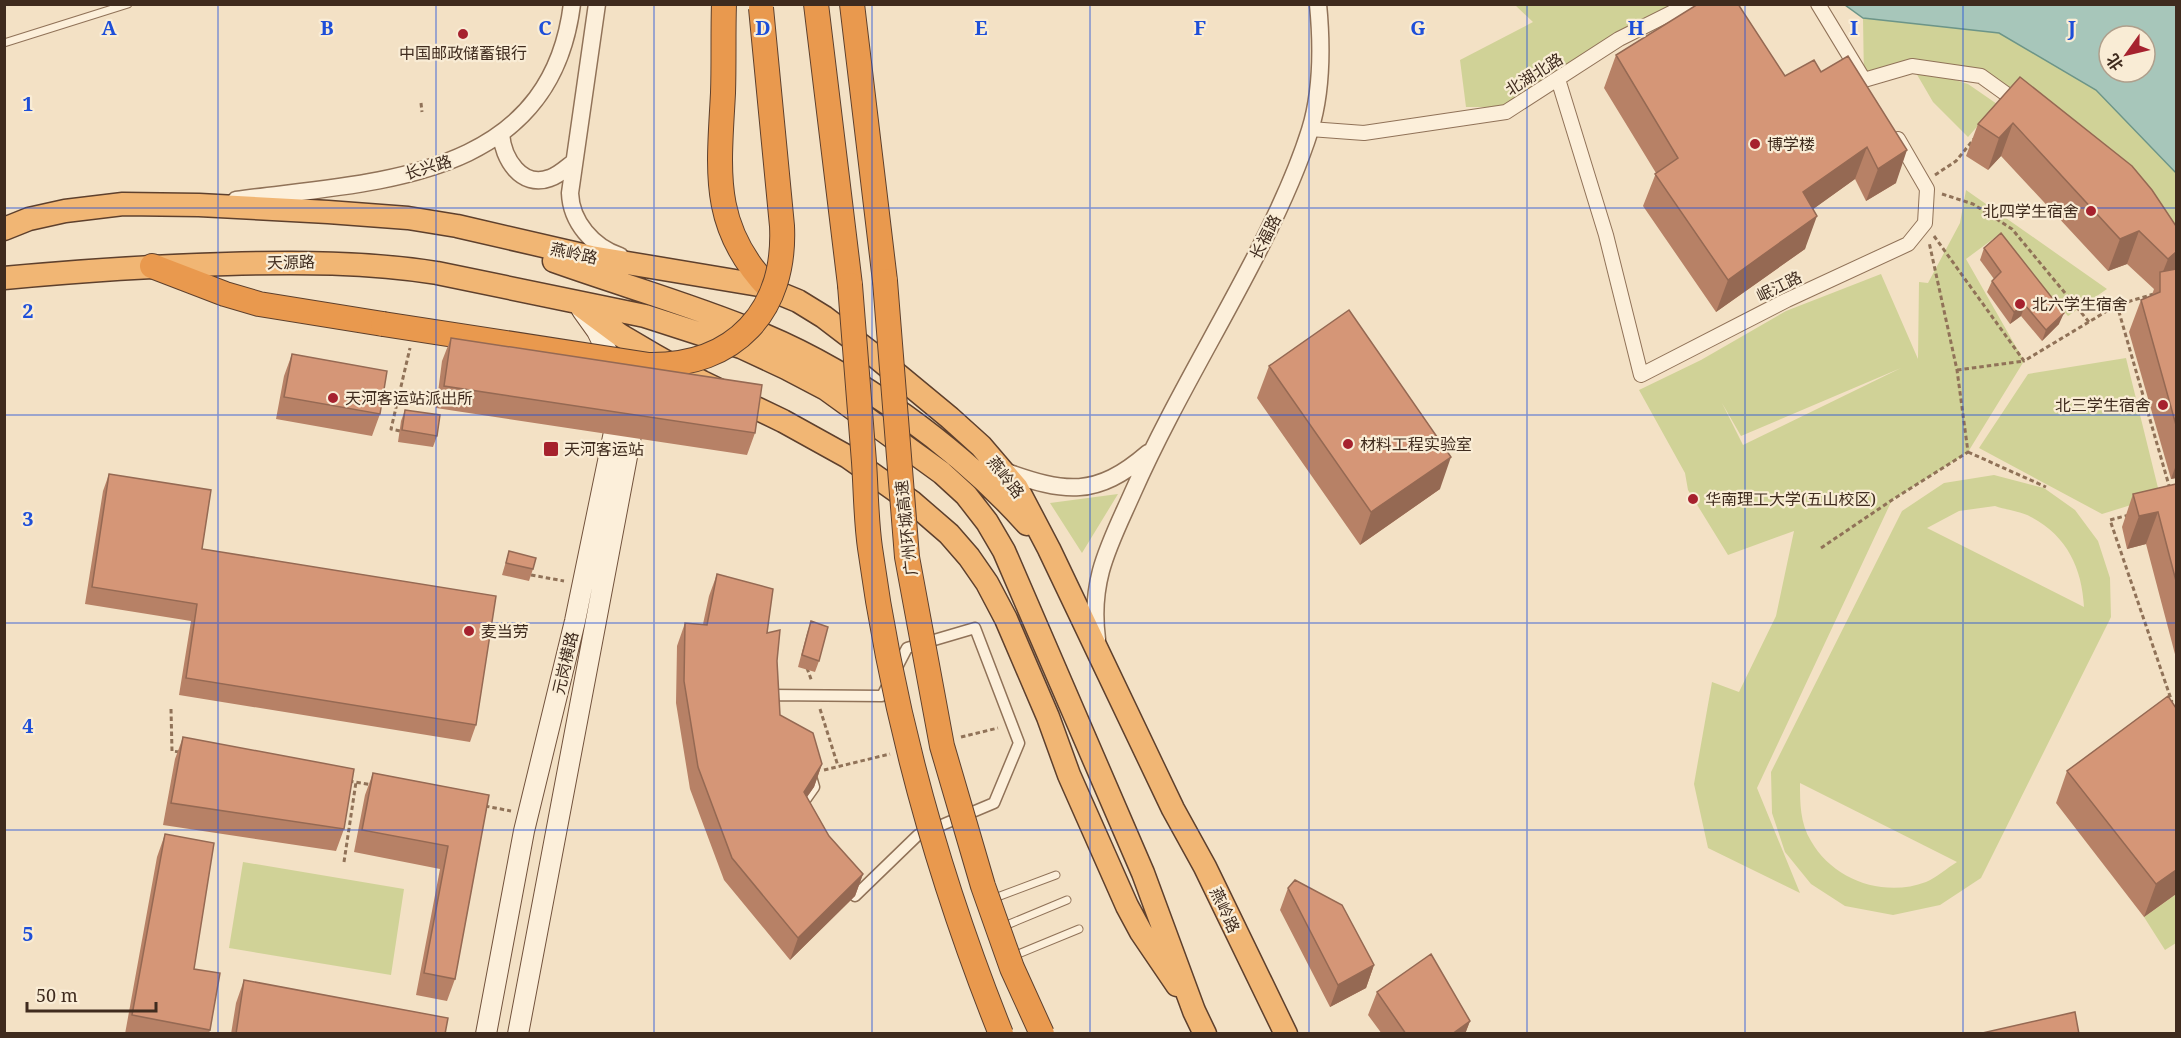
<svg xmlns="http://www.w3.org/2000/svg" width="2181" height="1038" font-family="'Noto Serif','Noto Sans SC',serif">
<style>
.green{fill:#d0d297;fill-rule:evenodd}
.water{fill:#a7c6ba;stroke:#6c9588;stroke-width:1.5;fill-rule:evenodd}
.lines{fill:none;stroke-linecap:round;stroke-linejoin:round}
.service-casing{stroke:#907258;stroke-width:9}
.pedestrian-casing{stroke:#907258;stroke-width:13}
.minor-casing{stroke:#907258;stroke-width:16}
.tertiary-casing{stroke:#907258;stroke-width:19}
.secondary-casing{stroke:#72523c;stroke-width:22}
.trunk-casing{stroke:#5e402d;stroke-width:25}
.motorway-casing{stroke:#5e402d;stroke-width:26}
.path{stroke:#907258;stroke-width:3;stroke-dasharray:4.5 3;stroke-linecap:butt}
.service{stroke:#fcefda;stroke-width:7}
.pedestrian{stroke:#fcefda;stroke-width:10}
.minor{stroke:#fcefda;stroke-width:14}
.tertiary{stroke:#fcefda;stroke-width:16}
.secondary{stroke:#fcefda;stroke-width:20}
.trunk{stroke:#f1b674;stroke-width:22}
.motorway{stroke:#e9994e;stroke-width:24}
.motorway-bridge-casing{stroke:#5e402d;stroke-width:26;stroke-linecap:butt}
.motorway-bridge{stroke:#e9994e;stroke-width:24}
.wall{fill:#b78166}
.shaded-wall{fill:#956953}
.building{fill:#d59677;stroke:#956953;stroke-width:1.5}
.grid{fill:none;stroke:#1d4ed8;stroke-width:1.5;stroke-opacity:0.55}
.poi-dot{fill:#a6222e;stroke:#f9ecd5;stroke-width:2}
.labels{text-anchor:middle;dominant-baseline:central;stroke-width:4.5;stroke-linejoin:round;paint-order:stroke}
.poi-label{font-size:16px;fill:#3f2b1e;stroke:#f9ecd5;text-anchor:start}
.street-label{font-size:16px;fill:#3f2b1e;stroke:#f9ecd5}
.grid-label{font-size:20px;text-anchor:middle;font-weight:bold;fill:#1d4ed8;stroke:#f9ecd5;stroke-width:4.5;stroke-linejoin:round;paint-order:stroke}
</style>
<rect width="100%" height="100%" fill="#f3e1c5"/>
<path class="green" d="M1515,5H1695L1558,79L1513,107H1466L1460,60L1533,22Z
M1863,18L1999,33L2096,90L2176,173V251L1981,76L1917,68L1968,84L1997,104L1968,137L1933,102L1912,66L1864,80Z
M1966,190L2107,289L2068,316L1997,236L1966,259L2024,361L1968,452L1892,500L1757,788L1800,893L1708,848L1694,784L1712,682L1739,692L1776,616L1794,531L1728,555L1688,490L1685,473L1639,390L1701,360L1786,311L1881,274L1918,359L1919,282L1928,283L1960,223ZM1901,368L1743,445L1722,403L1741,436Z
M2126,358L2160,496L2102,514L1979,448L2028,374Z
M1994,475L2044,488L2075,510L2098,541L2110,578L2111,617L1981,878L1940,905L1893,915L1845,906L1811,884L1785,852L1772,813L1771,772L1902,511L1944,483ZM1995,506C2006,510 2021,511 2031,517C2067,536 2082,568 2084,607L1927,528L1959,511ZM1800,783L1957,862C1947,868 1936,878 1926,882C1884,898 1833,880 1811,841C1800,823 1800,803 1800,783Z
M1118,494L1082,553L1050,503Z
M243,862L404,889L391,975L229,948Z
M2176,894V943L2165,950L2144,917Z"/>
<path class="water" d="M1845,5H2176V173L2096,90L1999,33L1863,18ZM2109,36H2145V72H2109Z"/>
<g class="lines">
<g class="service-casing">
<path id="service" d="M4,43L128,4
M992,899L1056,875
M1002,927L1067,900
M1011,957L1079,929"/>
</g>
<g class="pedestrian-casing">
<path id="pedestrian" d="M975,628L1019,743L994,803L918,835L855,896L821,858L795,814L814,787L805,756L772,737L770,695L882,696L907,648Z"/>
</g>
<g class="minor-casing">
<path id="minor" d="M1818,4L1864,80L1912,66L1981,76L2020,104
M1558,79L1606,235L1641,375L1787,300L1908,244L1925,223L1927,189L1898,139
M1310,129L1364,133L1506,112L1619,39L1689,4"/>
</g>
<g class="tertiary-casing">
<path id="tertiary" d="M597,4L570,193C571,222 593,247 620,256
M501,134C503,158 521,189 550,178C559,175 566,168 574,162
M236,200C373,181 550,182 572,4
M1004,471C1065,493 1096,498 1148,453
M1097,639C1089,579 1110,544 1133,492C1167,415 1211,342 1250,267C1273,223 1295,178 1310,130C1322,91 1322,45 1318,4"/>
</g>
<g class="secondary-casing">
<path id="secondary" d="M582,310L597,331L616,370
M486,1034L524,831L575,621L619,408
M518,1034L626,462L633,425L639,412"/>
</g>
<g class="trunk-casing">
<path id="trunk" d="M4,229L29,219L65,211L123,204L199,205L328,212L408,218L457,226L591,257L759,285L798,301L824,317L875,356L950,418L981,446L1017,488L1049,549L1173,809L1205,867L1286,1034
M554,261C624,286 696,306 764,335C857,374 960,449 1027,524
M4,278C79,271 153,266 227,264C298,262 367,262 437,273L645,316L741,347L786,368L826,389L942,473L966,495L987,522L1004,551L1143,873L1194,1011L1205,1034
M581,306L620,335L654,355L702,382L783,421L848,457L912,502L949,534L969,557L987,583L1006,619L1048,717L1069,775L1127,906L1141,932L1177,985"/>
</g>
<g class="motorway-casing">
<path id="motorway" d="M724,4C723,34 724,63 723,93C719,171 710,226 769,288
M816,4L850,285
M852,4L885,281
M152,266L225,294L259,304L383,324"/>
</g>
<path class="path" d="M421,103L422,112
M1935,175L1956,161L1974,139
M1942,194L1973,204L2012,229L2089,322
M1934,236L2024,361L2117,305
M2154,294L2117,305L2170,489
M1957,370L2024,361
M400,431L391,429L410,348
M1968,452L2046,487
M2129,515L2110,520L2172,702
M1821,548L1892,500L1968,452L1957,370L1929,242
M531,575L564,581
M807,668L812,682
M171,709L172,751L180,752
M820,709L838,766
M961,737L998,728
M824,770L890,754
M349,781L372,785
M485,806L511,811
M344,862L356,782"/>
<use href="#service" class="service"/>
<use href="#pedestrian" class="pedestrian"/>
<use href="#minor" class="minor"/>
<use href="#tertiary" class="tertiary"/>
<use href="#secondary" class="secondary"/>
<use href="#trunk" class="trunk"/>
<use href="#motorway" class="motorway"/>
<g class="motorway-bridge-casing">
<path id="motorway-bridge" d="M885,281L907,557L942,746L983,886L1012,968L1042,1034
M850,285C855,344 859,403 864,462C866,491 866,520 870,548C893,716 938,877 1001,1034
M383,324L649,365C735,366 786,311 782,226L761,8"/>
</g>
<use href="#motorway-bridge" class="motorway-bridge"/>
</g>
<path class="wall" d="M1616,55L1785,76L1821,72L1896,183L1866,201L1855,179L1813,209L1805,249L1716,312L1643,206L1656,173L1604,88Z
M2020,77L2176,226V478L2171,479L2129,332L2141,300L2152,295L2154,289L2127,264L2108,271L2001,156L1988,170L1966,156L1978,124Z
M1984,248L2059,324L2042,341L2021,316L2010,324L1987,292L1992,281L1994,279L1980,260Z
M451,338L755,433L747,455L436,408L442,361Z
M292,354L380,414L372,436L276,419L284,376Z
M1269,366L1440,489L1360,545L1257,398Z
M405,410L437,436L433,447L398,442L401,421Z
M109,474L202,549L476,725L470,742L179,695L191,621L85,604L103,491Z
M2176,484V658L2146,544L2127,549L2122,527L2133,494Z
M509,551L533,569L529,581L502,575Z
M717,574L767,633L777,661L780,715L822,764L814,787L807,797L829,836L863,874L855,896L790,960L724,880L690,789L676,703L677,646L685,623L703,624L709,596Z
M811,621L819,661L815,672L798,667L807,633Z
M2176,708V894L2144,917L2056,803L2067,771Z
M183,737L344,829L336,851L163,825L175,759Z
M373,773L489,795L455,979L447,1001L416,995L440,869L354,852L365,795Z
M165,834L194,969L210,1030L209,1034H125L157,857Z
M1288,888L1374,965L1366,988L1330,1007L1280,910Z
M244,980L445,1034H231L236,1003Z
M1377,992L1470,1021L1465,1034H1382L1368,1015Z"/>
<path class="shaded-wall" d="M2013,123L2001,156L1988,170L1999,138Z
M1867,147L1855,179L1791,225L1803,192Z
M1907,150L1896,183L1866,201L1878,169Z
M1817,216L1805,249L1716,312L1728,280Z
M2139,231L2127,264L2108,271L2120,239Z
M2176,252V273L2160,279L2168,259Z
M2025,305L2021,316L2010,324L2014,312Z
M2064,313L2059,324L2042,341L2046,330Z
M1451,457L1440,489L1360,545L1371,512Z
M2176,465V478L2171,479Z
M2158,512L2146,544L2127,549L2139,516Z
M822,764L814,787L795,814L804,792Z
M2176,870V894L2144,917L2156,884Z
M863,874L855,896L790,960L798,938Z
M1374,965L1366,988L1330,1007L1338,985Z
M1470,1021L1465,1034H1452Z"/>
<path class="building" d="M1698,4H1738L1785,76L1814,60L1821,72L1848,56L1907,150L1878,169L1867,147L1803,192L1817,216L1728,280L1655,174L1678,158L1616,55Z
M2020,77L2132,166L2152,190L2176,226V252L2168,259L2139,231L2120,239L2013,123L1999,138L1978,124Z
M2001,233L2064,313L2046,330L2025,305L2014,312L1992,281L2001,272L1984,248Z
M2176,269V425L2141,300L2160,292V272Z
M1349,310L1451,457L1371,512L1269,366Z
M451,338L762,385L755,433L444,386Z
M292,354L387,371L380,414L284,397Z
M405,410L440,415L437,436L402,430Z
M109,474L211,490L202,549L496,596L476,725L186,678L197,604L92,587Z
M2176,484V581L2158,512L2139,516L2133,494Z
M509,551L536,558L533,569L506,563Z
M717,574L773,589L767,633L780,630L777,661L780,715L813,733L822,764L804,792L829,836L863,874L798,938L732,858L698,767L684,681L685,623L707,625Z
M811,621L828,627L819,661L802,655Z
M2168,696L2176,708V870L2156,884L2067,771Z
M183,737L354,769L344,829L171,803Z
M373,773L489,795L455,979L424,973L448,846L362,830Z
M165,834L214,843L194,969L220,973L210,1030L132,1015Z
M1295,880L1342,905L1374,965L1338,985L1288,888Z
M1431,954L1470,1021L1452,1034H1406L1377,992Z
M244,980L448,1018L445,1034H236Z
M2075,1012L2079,1034H1978Z"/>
<path class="grid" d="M218,4V1034M436,4V1034M654,4V1034M872,4V1034M1090,4V1034M1309,4V1034M1527,4V1034M1745,4V1034M1963,4V1034M4,208H2176M4,415H2176M4,623H2176M4,830H2176"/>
<g class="poi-dot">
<circle cx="463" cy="34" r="6"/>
<circle cx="1755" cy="144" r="6"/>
<circle cx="2091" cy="211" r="6"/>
<circle cx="2020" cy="304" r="6"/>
<circle cx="333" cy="398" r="6"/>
<circle cx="2163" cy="405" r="6"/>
<circle cx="1348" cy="444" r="6"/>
<rect x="543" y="441" width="16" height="16" rx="3"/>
<circle cx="1693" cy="499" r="6"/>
<circle cx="469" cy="631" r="6"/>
</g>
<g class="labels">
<g class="poi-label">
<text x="463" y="53" text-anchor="middle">中国邮政储蓄银行</text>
<text x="1767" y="144">博学楼</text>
<text x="2079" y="211" text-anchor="end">北四学生宿舍</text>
<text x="2032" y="304">北六学生宿舍</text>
<text x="345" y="398">天河客运站派出所</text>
<text x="2151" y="405" text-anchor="end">北三学生宿舍</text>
<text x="1360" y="444">材料工程实验室</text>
<text x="564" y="449">天河客运站</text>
<text x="1705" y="499">华南理工大学(五山校区)</text>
<text x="481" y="631">麦当劳</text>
</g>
<g class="street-label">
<text transform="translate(1534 74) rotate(-32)">北湖北路</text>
<text transform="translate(428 167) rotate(-17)">长兴路</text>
<text transform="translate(1265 237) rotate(-63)">长福路</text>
<text transform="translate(574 253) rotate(12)">燕岭路</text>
<text transform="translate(291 262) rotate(-1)">天源路</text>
<text transform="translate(1779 286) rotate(-26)">岷江路</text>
<text transform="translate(1006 477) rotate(52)">燕岭路</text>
<text transform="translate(906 528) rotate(-96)">广州环城高速</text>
<text transform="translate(565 663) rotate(-77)">元岗横路</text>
<text transform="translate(1225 910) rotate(65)">燕岭路</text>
</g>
</g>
<g class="grid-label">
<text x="109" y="35">A</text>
<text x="327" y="35">B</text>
<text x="545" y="35">C</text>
<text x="763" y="35">D</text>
<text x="981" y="35">E</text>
<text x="1200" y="35">F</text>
<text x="1418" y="35">G</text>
<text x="1636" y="35">H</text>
<text x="1854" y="35">I</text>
<text x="2072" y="35">J</text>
<text x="28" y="111">1</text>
<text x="28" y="318">2</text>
<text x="28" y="526">3</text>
<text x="28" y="733">4</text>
<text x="28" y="941">5</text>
</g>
<rect width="2181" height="1038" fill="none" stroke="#3f2b1e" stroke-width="12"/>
<g transform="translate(2127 54) rotate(236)"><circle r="28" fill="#f9ecd5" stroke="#af9f8c" stroke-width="1.5"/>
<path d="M0-4.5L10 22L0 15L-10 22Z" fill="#a6222e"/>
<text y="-9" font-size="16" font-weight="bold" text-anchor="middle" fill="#3f2b1e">北</text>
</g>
<path d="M27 1002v9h129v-9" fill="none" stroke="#3f2b1e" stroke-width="3"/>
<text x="36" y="1002" font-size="18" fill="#3f2b1e" stroke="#f9ecd5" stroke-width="4.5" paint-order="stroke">50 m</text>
</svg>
